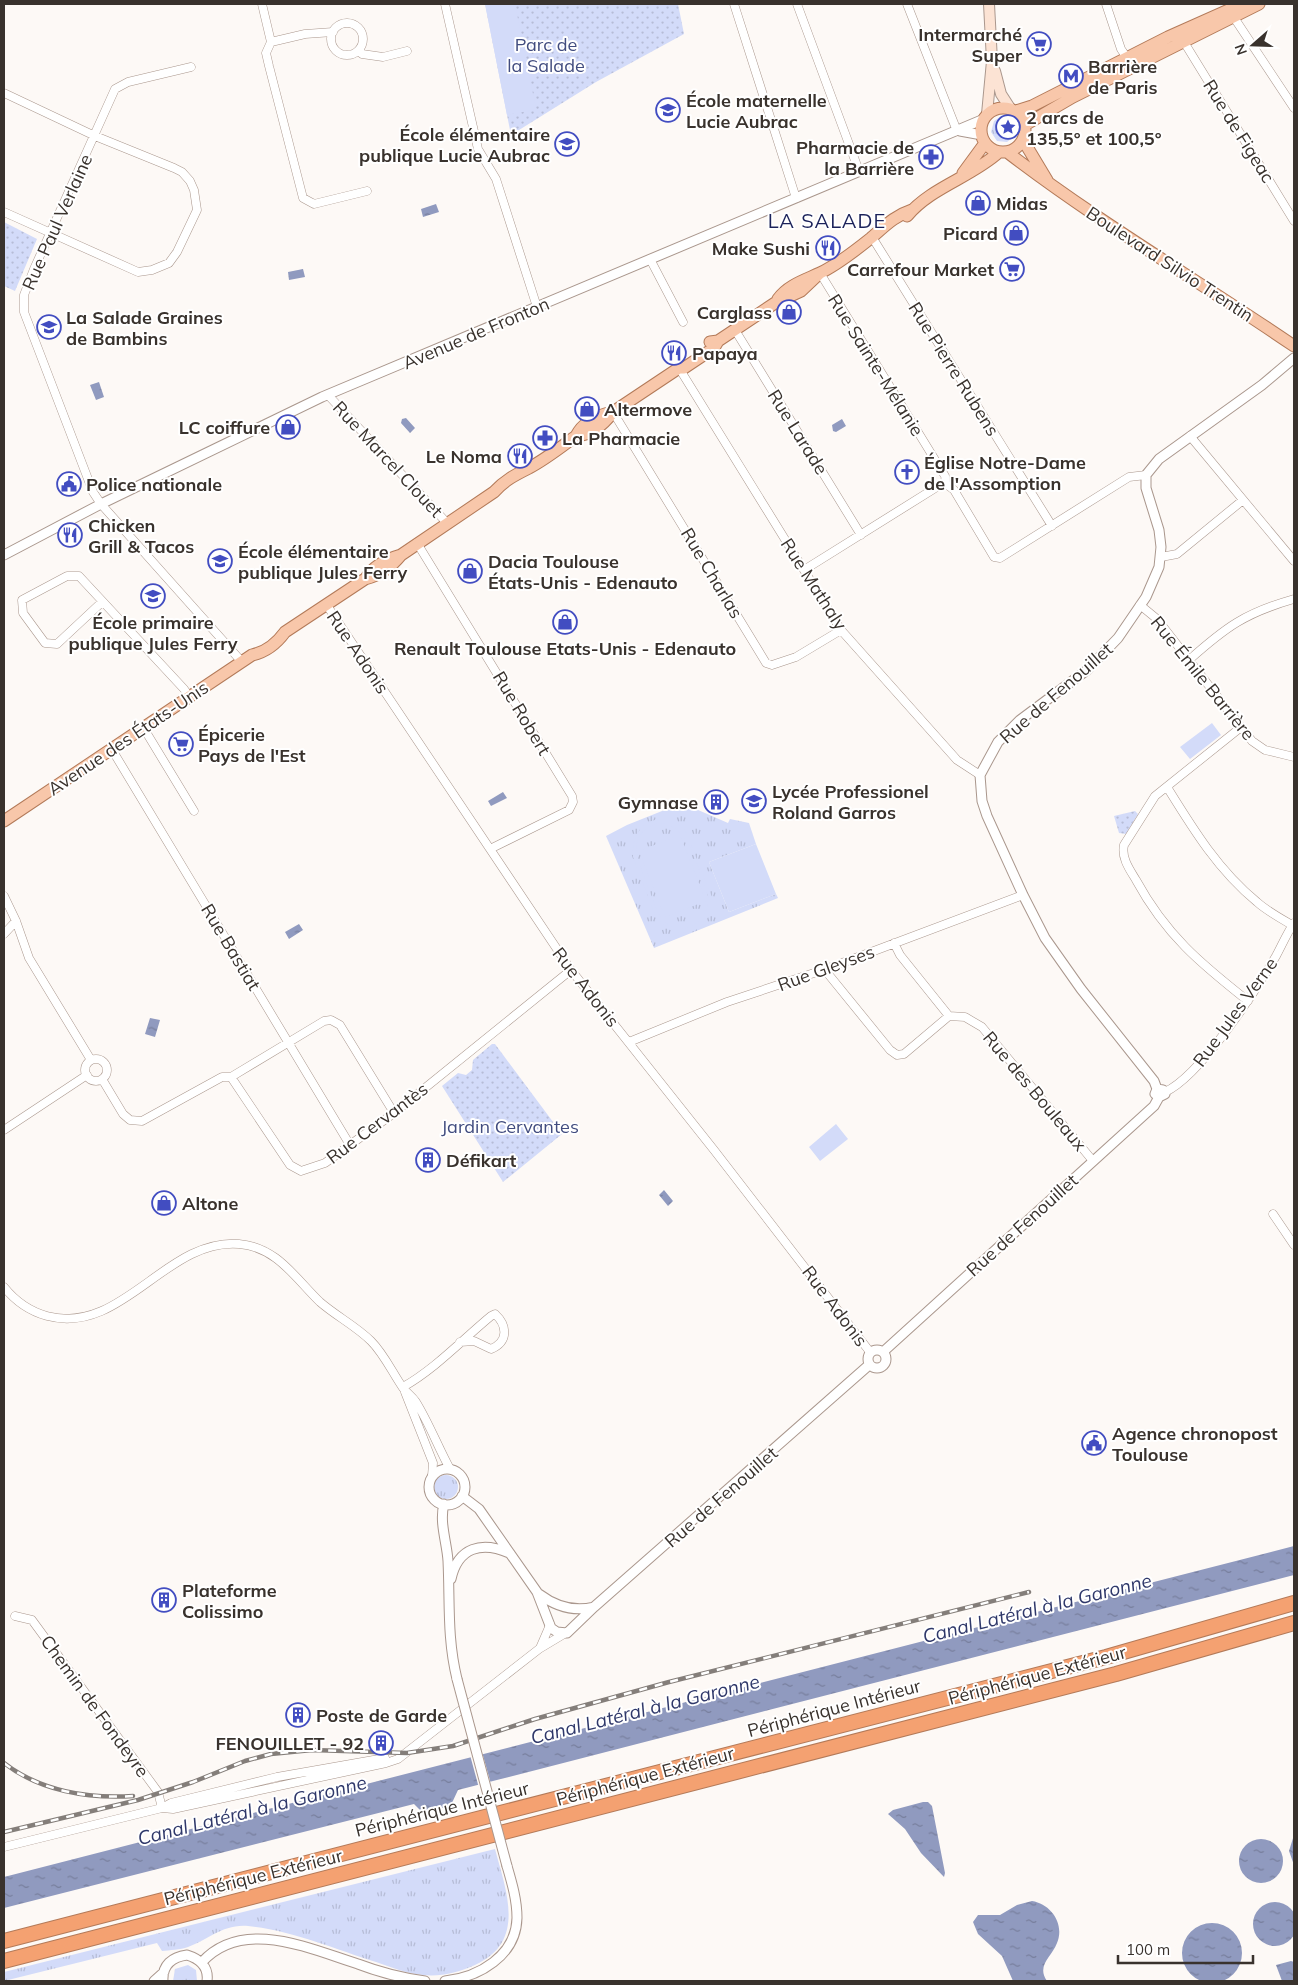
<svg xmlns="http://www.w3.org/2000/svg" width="1298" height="1985" font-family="Mulish,sans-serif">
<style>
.grass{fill:url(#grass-tufts)}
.park{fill:url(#park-dots)}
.garden{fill:#d3dbf9;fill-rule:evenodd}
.water{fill:url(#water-ripples)}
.pier{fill:#fdf9f6}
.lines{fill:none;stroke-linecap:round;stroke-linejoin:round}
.minor-casing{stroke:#aa978d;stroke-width:9}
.tertiary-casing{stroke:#aa978d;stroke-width:11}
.secondary-casing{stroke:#aa978d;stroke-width:12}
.primary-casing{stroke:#b37a59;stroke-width:13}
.motorway-casing{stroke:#b37a59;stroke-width:16}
.minor{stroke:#fff;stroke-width:8}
.tertiary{stroke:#fff;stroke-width:9}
.secondary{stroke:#fce3d4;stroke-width:10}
.primary{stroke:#f8c7aa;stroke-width:11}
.motorway{stroke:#f4a171;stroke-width:14}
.rail-casing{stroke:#847e7a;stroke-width:4.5}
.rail{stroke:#fff;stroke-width:2.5;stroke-dasharray:8;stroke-linecap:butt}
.tertiary-bridge-casing{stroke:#aa978d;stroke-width:11;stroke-linecap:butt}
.tertiary-bridge{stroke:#fff;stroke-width:9}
.labels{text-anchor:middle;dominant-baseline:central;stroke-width:4;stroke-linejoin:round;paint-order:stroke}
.poi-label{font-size:18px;font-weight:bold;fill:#39322d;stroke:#fff;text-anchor:start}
.park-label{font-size:18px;fill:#414c7f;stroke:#fff}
.street-label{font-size:18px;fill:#39322d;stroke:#fff}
.water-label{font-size:19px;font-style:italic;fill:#2f386a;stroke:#fff}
.quarter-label{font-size:20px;letter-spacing:1px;fill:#1b225a;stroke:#fff}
</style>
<defs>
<pattern id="grass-tufts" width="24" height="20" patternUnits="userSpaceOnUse" patternTransform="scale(1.25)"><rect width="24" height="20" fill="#d3dbf9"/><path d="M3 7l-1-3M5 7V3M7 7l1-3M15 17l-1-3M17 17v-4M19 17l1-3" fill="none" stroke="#b6bcd6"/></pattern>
<pattern id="park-dots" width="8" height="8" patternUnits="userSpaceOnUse" patternTransform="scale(1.25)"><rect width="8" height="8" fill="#d3dbf9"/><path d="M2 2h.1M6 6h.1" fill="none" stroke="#b6bcd6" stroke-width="1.8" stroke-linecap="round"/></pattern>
<pattern id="water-ripples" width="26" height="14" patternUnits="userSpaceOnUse" patternTransform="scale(1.25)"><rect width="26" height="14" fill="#909abf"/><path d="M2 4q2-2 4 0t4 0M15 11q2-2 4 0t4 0" fill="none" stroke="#777e9c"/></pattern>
</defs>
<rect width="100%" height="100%" fill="#fdf9f6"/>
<path class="grass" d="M1000,117L1011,119L1016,125V135L1007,142L997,141L991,132L994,121Z
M682,803L728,823L730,819L749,823L756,844L709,862L729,912L776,894L778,898L654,948L606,836L627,825Z
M434 1487a12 12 0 1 1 24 0a12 12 0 1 1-24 0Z
M495,1849C506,1891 527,1942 475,1965C459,1972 441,1977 423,1975C407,1974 391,1967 376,1962C335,1949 291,1930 248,1926C222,1924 209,1940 188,1947C180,1950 170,1950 162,1951L157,1943L4,1981V1972Z
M188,1965L196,1970L197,1981H173L175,1969Z"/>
<path class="park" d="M485,4H678L684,34L596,82L511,135Z
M4,222L37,239L15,291L4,286Z
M1135,811L1138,814L1126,834L1119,833L1114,816Z
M492,1044H495L562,1134L503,1182L442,1086L458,1073L466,1075L472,1070L473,1060Z"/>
<path class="garden" d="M485,4H515L536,109L534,110L507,115Z
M1212,723L1221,735L1190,759L1180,747Z
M658,819L675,822L685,830L712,897C713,934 677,946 655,915L633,857C632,837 639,824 658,819ZM659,823C691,825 698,870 708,896C710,921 683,941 663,920C656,912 653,899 649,889C640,864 622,834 659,823Z
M680,835L706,901L665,917L639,851Z
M756,844L776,894L729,912L709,862Z
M836,1124L848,1139L820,1161L809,1147Z"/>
<path class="water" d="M436,204L439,212L423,217L421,209Z
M303,269L305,277L289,280L288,272Z
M99,382L104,397L96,400L90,385Z
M406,418L415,428L410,433L401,423L402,419Z
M842,419L846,426L836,432L833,431L832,425Z
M503,792L507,798L491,806L488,801Z
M299,924L303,930L289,939L285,932Z
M150,1018L160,1020L155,1037L145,1034Z
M664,1190L673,1201L668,1206L659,1195Z
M1294,1546V1575L458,1790L451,1805L430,1812H422L414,1804L4,1908V1877Z
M923,1802H928L932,1806L945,1873L944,1877L921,1853L905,1829L888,1814L893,1810Z
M1294,1835V1865L1289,1851Z
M1239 1861a22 22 0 1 1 44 0a22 22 0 1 1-44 0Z
M1032,1901C1051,1904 1065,1924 1057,1943C1052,1957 1036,1965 1047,1981H1013L1002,1956L978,1934L973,1922L978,1915H1000L1017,1905Z
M1253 1924a22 22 0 1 1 44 0a22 22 0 1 1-44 0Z
M1182 1953a30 30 0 1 1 60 0a30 30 0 1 1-60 0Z
M1291,1961L1294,1962V1980L1282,1981L1276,1965Z"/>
<path class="pier" d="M482,1752L491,1784L479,1788L470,1755Z"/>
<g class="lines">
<g class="minor-casing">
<path id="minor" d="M262,4L271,42L266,53L269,66L303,198L314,204L367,191
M445,4L478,149L496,179L537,307
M734,4L796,198
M797,4L859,171
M907,4L957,131
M1106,4L1121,49L1129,61
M1231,13L1294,108
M331 39a16 16 0 1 1 32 0a16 16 0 1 1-32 0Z
M271,42L305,34L333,32
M1184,42L1294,221
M359,50L362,54L383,57L407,51
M191,67L128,82L115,89L34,269L24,295V312L93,492L101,504L242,662
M4,93L95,136L174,168L182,172L190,181L194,190L197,210L177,252L169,263L152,270L138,272L4,212
M872,237L1052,526
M650,259L683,322
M820,273L945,476L946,484
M735,330L861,535
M679,368L841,630L957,760L980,775
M328,395L447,523
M613,412L766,663L772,665L796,657L841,630
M1190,436L1294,561
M417,543L572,796L573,802L569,810L490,849
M1161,557L1177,554L1243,500
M804,570L940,485L946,484L954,490L994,557L1000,558L1129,477L1146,475
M102,602L57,644L45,643L23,613L22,600L67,576H79L184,689L189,696
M326,604L571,970L714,1150L870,1352
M1140,605L1157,619L1252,741L1265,750L1294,757
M1189,660C1226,627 1245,613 1294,599
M143,727L194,811
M1240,728L1155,796L1124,845C1121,858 1130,870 1136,880C1166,935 1200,963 1248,1001
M111,748L350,1145
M1167,787C1193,829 1218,870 1257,902C1267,911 1280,918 1292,925
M4,896L16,921L29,958L91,1060
M4,934L16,921
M894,943L900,955L949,1016L965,1017L982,1027L1093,1161
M826,969L829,975L890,1050L897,1055L904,1054L949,1016
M629,1042L727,1002L826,969L1023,895
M85 1070a11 11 0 1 1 22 0a11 11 0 1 1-22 0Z
M102,1079L123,1114L130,1120L142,1121L222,1077H231
M1165,1092C1200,1076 1255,992 1276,956C1282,945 1287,933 1294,923
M394,1113L340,1025L331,1020L324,1021L231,1077L290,1165L301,1171L325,1163L394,1113L571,970
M4,1130L87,1075
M1273,1214L1294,1245
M4,1287C16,1302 29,1311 47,1316C122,1336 166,1238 239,1244C277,1247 295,1278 320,1302C336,1316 356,1326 371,1341C384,1354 392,1372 403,1388C407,1393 412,1396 416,1402C429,1423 438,1447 450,1469
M403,1387C435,1369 462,1340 491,1316L495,1314C508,1326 508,1342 491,1349L474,1341L460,1342
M405,1392L433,1463L432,1476
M15,1616L32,1620L158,1792L162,1808
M540,1648L550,1625
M162,1808L173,1809L386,1763L398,1759L539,1649L564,1634
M4,1847L162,1808L171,1803L277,1777L385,1758"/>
</g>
<g class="tertiary-casing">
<path id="tertiary" d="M960,131L982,135
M4,555L101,504L322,397L984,119
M1159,1097L1155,1094L1157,1089L1154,1081L1081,989L1045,938L1023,895L987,816L982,801L980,775L998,742L1020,720L1087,670L1118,638L1146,597L1159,567L1161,547L1159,530L1146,488V475L1159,459L1262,385L1294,358
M868 1359a9 9 0 1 1 18 0a9 9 0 1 1-18 0Z
M883,1352L1154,1106L1159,1097L1165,1094L1163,1090L1157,1089
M429 1487a18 18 0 1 1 36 0a18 18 0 1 1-36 0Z
M462,1496L479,1509L537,1592L551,1628L557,1632L567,1633L594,1607L869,1365
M444,1504C439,1522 447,1543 448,1561C450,1603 447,1638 457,1679
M451,1579C458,1547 482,1541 509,1553
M539,1594C555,1606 574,1612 594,1607
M202,1962C243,1917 310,1949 358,1964C379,1972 402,1978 425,1981
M154,1981L164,1972
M163,1981C162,1965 172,1957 187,1955C200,1959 209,1967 207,1981
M445,1981C479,1977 516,1956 517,1918C517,1900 512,1883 507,1866"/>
</g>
<g class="secondary-casing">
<path id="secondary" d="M995,71L1001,94L1010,108
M987,114L992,61L989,4"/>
</g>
<g class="primary-casing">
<path id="primary" d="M981 130a22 22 0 1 1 44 0a22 22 0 1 1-44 0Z
M1016,111L1032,106L1168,37L1242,4
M1025,125L1073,97L1259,4
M1023,140L1047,180
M1007,152C1098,222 1199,281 1294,346
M963,173L985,143
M907,216C931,187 972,177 999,152
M778,299C788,285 805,280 820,273C837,265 856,250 871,238C885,226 894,216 912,210
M710,342L718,341L775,303L801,291L820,273
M576,436C591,435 604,424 613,412
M366,578C374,565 387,559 401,555
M4,821L252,655C266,652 277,643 285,632L365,579C381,575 391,567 401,555L494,492C505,480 515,475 529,468C546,459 561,447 576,436C583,422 598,415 613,412L679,368H684L714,348L718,341"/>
</g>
<g class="motorway-casing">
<path id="motorway" d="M4,1941L1106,1657L1294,1603
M4,1961L1116,1674L1294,1623"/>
</g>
<use href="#minor" class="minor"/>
<use href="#tertiary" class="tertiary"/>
<use href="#secondary" class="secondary"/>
<use href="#primary" class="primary"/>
<use href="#motorway" class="motorway"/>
<g class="rail-casing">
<path id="rail" d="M4,1763C40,1791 88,1799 133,1796
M4,1832L138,1800L193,1782L245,1761L271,1754L312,1750L407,1753L453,1746L535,1719L669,1682L1029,1592"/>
</g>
<use href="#rail" class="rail"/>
<g class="tertiary-bridge-casing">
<path id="tertiary-bridge" d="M457,1679L507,1866"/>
</g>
<use href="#tertiary-bridge" class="tertiary-bridge"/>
</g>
<defs>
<g id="supermarket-ring" transform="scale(1.25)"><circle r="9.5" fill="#fff" stroke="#424dc1" stroke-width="1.5"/><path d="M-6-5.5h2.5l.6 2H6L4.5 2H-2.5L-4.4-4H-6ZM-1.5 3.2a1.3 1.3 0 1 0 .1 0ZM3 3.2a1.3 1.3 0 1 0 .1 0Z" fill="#424dc1"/></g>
<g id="metro-ring" transform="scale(1.25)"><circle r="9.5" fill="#fff" stroke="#424dc1" stroke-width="1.5"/><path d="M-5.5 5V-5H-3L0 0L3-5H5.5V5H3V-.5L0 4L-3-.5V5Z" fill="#424dc1"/></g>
<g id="school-ring" transform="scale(1.25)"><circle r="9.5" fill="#fff" stroke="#424dc1" stroke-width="1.5"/><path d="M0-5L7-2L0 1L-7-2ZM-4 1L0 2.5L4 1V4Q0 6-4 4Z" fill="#424dc1"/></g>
<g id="sight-ring" transform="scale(1.25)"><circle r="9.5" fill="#fff" stroke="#424dc1" stroke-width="1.5"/><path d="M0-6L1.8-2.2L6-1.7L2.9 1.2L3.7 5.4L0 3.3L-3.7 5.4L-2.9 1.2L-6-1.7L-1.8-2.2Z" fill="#424dc1"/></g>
<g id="pharmacy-ring" transform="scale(1.25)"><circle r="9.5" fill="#fff" stroke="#424dc1" stroke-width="1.5"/><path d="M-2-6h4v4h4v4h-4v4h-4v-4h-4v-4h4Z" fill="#424dc1"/></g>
<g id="shop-ring" transform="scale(1.25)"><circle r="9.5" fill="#fff" stroke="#424dc1" stroke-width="1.5"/><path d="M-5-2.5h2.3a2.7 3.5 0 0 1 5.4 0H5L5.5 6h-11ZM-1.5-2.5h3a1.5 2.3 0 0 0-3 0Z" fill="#424dc1"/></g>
<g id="restaurant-ring" transform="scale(1.25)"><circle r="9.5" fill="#fff" stroke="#424dc1" stroke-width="1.5"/><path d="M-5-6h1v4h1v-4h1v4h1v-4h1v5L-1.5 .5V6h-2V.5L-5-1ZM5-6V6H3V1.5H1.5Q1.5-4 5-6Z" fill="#424dc1"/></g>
<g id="church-ring" transform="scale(1.25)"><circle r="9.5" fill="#fff" stroke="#424dc1" stroke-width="1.5"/><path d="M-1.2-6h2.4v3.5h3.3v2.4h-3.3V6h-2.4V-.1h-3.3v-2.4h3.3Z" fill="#424dc1"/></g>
<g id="civic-ring" transform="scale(1.25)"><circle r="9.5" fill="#fff" stroke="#424dc1" stroke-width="1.5"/><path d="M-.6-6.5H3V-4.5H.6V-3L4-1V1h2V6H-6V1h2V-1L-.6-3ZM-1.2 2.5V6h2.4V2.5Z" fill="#424dc1"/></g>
<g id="building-ring" transform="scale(1.25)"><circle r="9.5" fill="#fff" stroke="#424dc1" stroke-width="1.5"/><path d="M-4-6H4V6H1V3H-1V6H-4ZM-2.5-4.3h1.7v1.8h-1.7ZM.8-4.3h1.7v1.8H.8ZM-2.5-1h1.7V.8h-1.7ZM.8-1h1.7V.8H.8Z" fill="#424dc1"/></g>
</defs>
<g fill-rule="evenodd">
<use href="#supermarket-ring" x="1039" y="44"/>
<use href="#metro-ring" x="1071" y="76"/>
<use href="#school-ring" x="668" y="110"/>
<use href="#sight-ring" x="1008" y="127"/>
<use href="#school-ring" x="567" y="144"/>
<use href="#pharmacy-ring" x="931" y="157"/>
<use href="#shop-ring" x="978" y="203"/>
<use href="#shop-ring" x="1016" y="233"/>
<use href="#restaurant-ring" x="828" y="248"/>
<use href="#supermarket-ring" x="1012" y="269"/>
<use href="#shop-ring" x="789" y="312"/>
<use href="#school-ring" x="49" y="327"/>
<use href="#restaurant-ring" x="674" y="353"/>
<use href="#shop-ring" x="587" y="409"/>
<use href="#shop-ring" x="288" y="427"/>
<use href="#pharmacy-ring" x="545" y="438"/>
<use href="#restaurant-ring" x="520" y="456"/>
<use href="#church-ring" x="907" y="472"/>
<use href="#civic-ring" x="69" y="484"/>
<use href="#restaurant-ring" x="70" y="535"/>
<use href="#school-ring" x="220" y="561"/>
<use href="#shop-ring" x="470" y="571"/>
<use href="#school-ring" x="153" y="596"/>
<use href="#shop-ring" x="565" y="622"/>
<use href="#supermarket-ring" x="181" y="744"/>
<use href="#school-ring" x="754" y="801"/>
<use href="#building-ring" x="716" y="802"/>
<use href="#building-ring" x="428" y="1160"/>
<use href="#shop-ring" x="164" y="1203"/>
<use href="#civic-ring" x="1094" y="1443"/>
<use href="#building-ring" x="164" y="1600"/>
<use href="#building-ring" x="298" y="1715"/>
<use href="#building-ring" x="381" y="1743"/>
</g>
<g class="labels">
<g class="poi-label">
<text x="1022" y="34" text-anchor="end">Intermarché<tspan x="1022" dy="21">Super</tspan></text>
<text x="1088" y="66">Barrière<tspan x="1088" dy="21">de Paris</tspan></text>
<text x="686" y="100">École maternelle<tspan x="686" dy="21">Lucie Aubrac</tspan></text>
<text x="1026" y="117">2 arcs de<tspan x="1026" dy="21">135,5° et 100,5°</tspan></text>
<text x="550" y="134" text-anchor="end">École élémentaire<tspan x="550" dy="21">publique Lucie Aubrac</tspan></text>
<text x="914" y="147" text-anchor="end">Pharmacie de<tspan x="914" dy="21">la Barrière</tspan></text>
<text x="996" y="203">Midas</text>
<text x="998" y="233" text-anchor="end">Picard</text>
<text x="810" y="248" text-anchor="end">Make Sushi</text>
<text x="994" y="269" text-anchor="end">Carrefour Market</text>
<text x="772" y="312" text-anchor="end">Carglass</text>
<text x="66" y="317">La Salade Graines<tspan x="66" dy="21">de Bambins</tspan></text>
<text x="692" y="353">Papaya</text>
<text x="604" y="409">Altermove</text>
<text x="270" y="427" text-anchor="end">LC coiffure</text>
<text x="562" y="438">La Pharmacie</text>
<text x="502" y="456" text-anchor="end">Le Noma</text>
<text x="924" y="462">Église Notre-Dame<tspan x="924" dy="21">de l'Assomption</tspan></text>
<text x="86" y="484">Police nationale</text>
<text x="88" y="525">Chicken<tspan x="88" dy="21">Grill &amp; Tacos</tspan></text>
<text x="238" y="551">École élémentaire<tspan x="238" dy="21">publique Jules Ferry</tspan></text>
<text x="488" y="561">Dacia Toulouse<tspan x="488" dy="21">États-Unis - Edenauto</tspan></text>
<text x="153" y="622" text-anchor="middle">École primaire<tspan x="153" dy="21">publique Jules Ferry</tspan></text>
<text x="565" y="648" text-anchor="middle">Renault Toulouse Etats-Unis - Edenauto</text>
<text x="198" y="734">Épicerie<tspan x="198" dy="21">Pays de l'Est</tspan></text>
<text x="772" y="791">Lycée Professionel<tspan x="772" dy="21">Roland Garros</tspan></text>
<text x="698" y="802" text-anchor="end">Gymnase</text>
<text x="446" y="1160">Défikart</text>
<text x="182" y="1203">Altone</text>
<text x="1112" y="1433">Agence chronopost<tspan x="1112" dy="21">Toulouse</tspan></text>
<text x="182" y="1590">Plateforme<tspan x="182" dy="21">Colissimo</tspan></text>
<text x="316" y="1715">Poste de Garde</text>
<text x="364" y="1743" text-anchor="end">FENOUILLET - 92</text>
</g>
<g class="park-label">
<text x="546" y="44">Parc de<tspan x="546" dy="21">la Salade</tspan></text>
<text x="510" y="1126">Jardin Cervantes</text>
</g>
<g class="street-label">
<text transform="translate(1239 131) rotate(58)">Rue de Figeac</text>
<text transform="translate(57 222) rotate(-66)">Rue Paul Verlaine</text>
<text transform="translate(1170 264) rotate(33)">Boulevard Silvio Trentin</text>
<text transform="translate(476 333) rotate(-23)">Avenue de Fronton</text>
<text transform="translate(876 365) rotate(58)">Rue Sainte-Mélanie</text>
<text transform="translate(954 369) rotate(58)">Rue Pierre Rubens</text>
<text transform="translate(798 432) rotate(58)">Rue Larade</text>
<text transform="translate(388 459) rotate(47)">Rue Marcel Clouet</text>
<text transform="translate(712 573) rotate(59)">Rue Charlas</text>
<text transform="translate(814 584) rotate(57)">Rue Mathaly</text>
<text transform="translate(358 652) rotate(56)">Rue Adonis</text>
<text transform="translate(1203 678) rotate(51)">Rue Émile Barrière</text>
<text transform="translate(1056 693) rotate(-41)">Rue de Fenouillet</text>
<text transform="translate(522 713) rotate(59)">Rue Robert</text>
<text transform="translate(128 738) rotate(-34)">Avenue des États-Unis</text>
<text transform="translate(231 947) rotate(59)">Rue Bastiat</text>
<text transform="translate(826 968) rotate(-20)">Rue Gleyses</text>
<text transform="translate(586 987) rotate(52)">Rue Adonis</text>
<text transform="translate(1235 1012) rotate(-54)">Rue Jules Verne</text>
<text transform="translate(1035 1091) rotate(50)">Rue des Bouleaux</text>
<text transform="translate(377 1123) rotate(-37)">Rue Cervantès</text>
<text transform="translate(1022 1225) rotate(-42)">Rue de Fenouillet</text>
<text transform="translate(835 1306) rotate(53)">Rue Adonis</text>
<text transform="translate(721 1497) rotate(-41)">Rue de Fenouillet</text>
<text transform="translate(1037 1675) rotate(-15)">Périphérique Extérieur</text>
<text transform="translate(95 1706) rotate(54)">Chemin de Fondeyre</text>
<text transform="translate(834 1708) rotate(-15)">Périphérique Intérieur</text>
<text transform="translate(645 1776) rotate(-15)">Périphérique Extérieur</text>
<text transform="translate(442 1809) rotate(-14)">Périphérique Intérieur</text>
<text transform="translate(253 1877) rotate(-14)">Périphérique Extérieur</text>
</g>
<g class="water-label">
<text transform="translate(1037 1608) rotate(-14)">Canal Latéral à la Garonne</text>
<text transform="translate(645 1709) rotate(-14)">Canal Latéral à la Garonne</text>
<text transform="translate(252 1810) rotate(-14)">Canal Latéral à la Garonne</text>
</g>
<g class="quarter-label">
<text x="827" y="220">LA SALADE</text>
</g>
</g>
<rect width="1298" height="1985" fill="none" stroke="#39322d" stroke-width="10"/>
<g transform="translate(1253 45) rotate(250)" stroke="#ffffff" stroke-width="4" paint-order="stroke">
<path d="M0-4L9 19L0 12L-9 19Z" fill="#39322d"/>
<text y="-8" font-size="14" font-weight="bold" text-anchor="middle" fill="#39322d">N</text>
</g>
<path d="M1118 1955v8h135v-8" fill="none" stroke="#39322d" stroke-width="2.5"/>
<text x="1126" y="1955" font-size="15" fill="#39322d" stroke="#ffffff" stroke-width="4" paint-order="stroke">100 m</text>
</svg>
